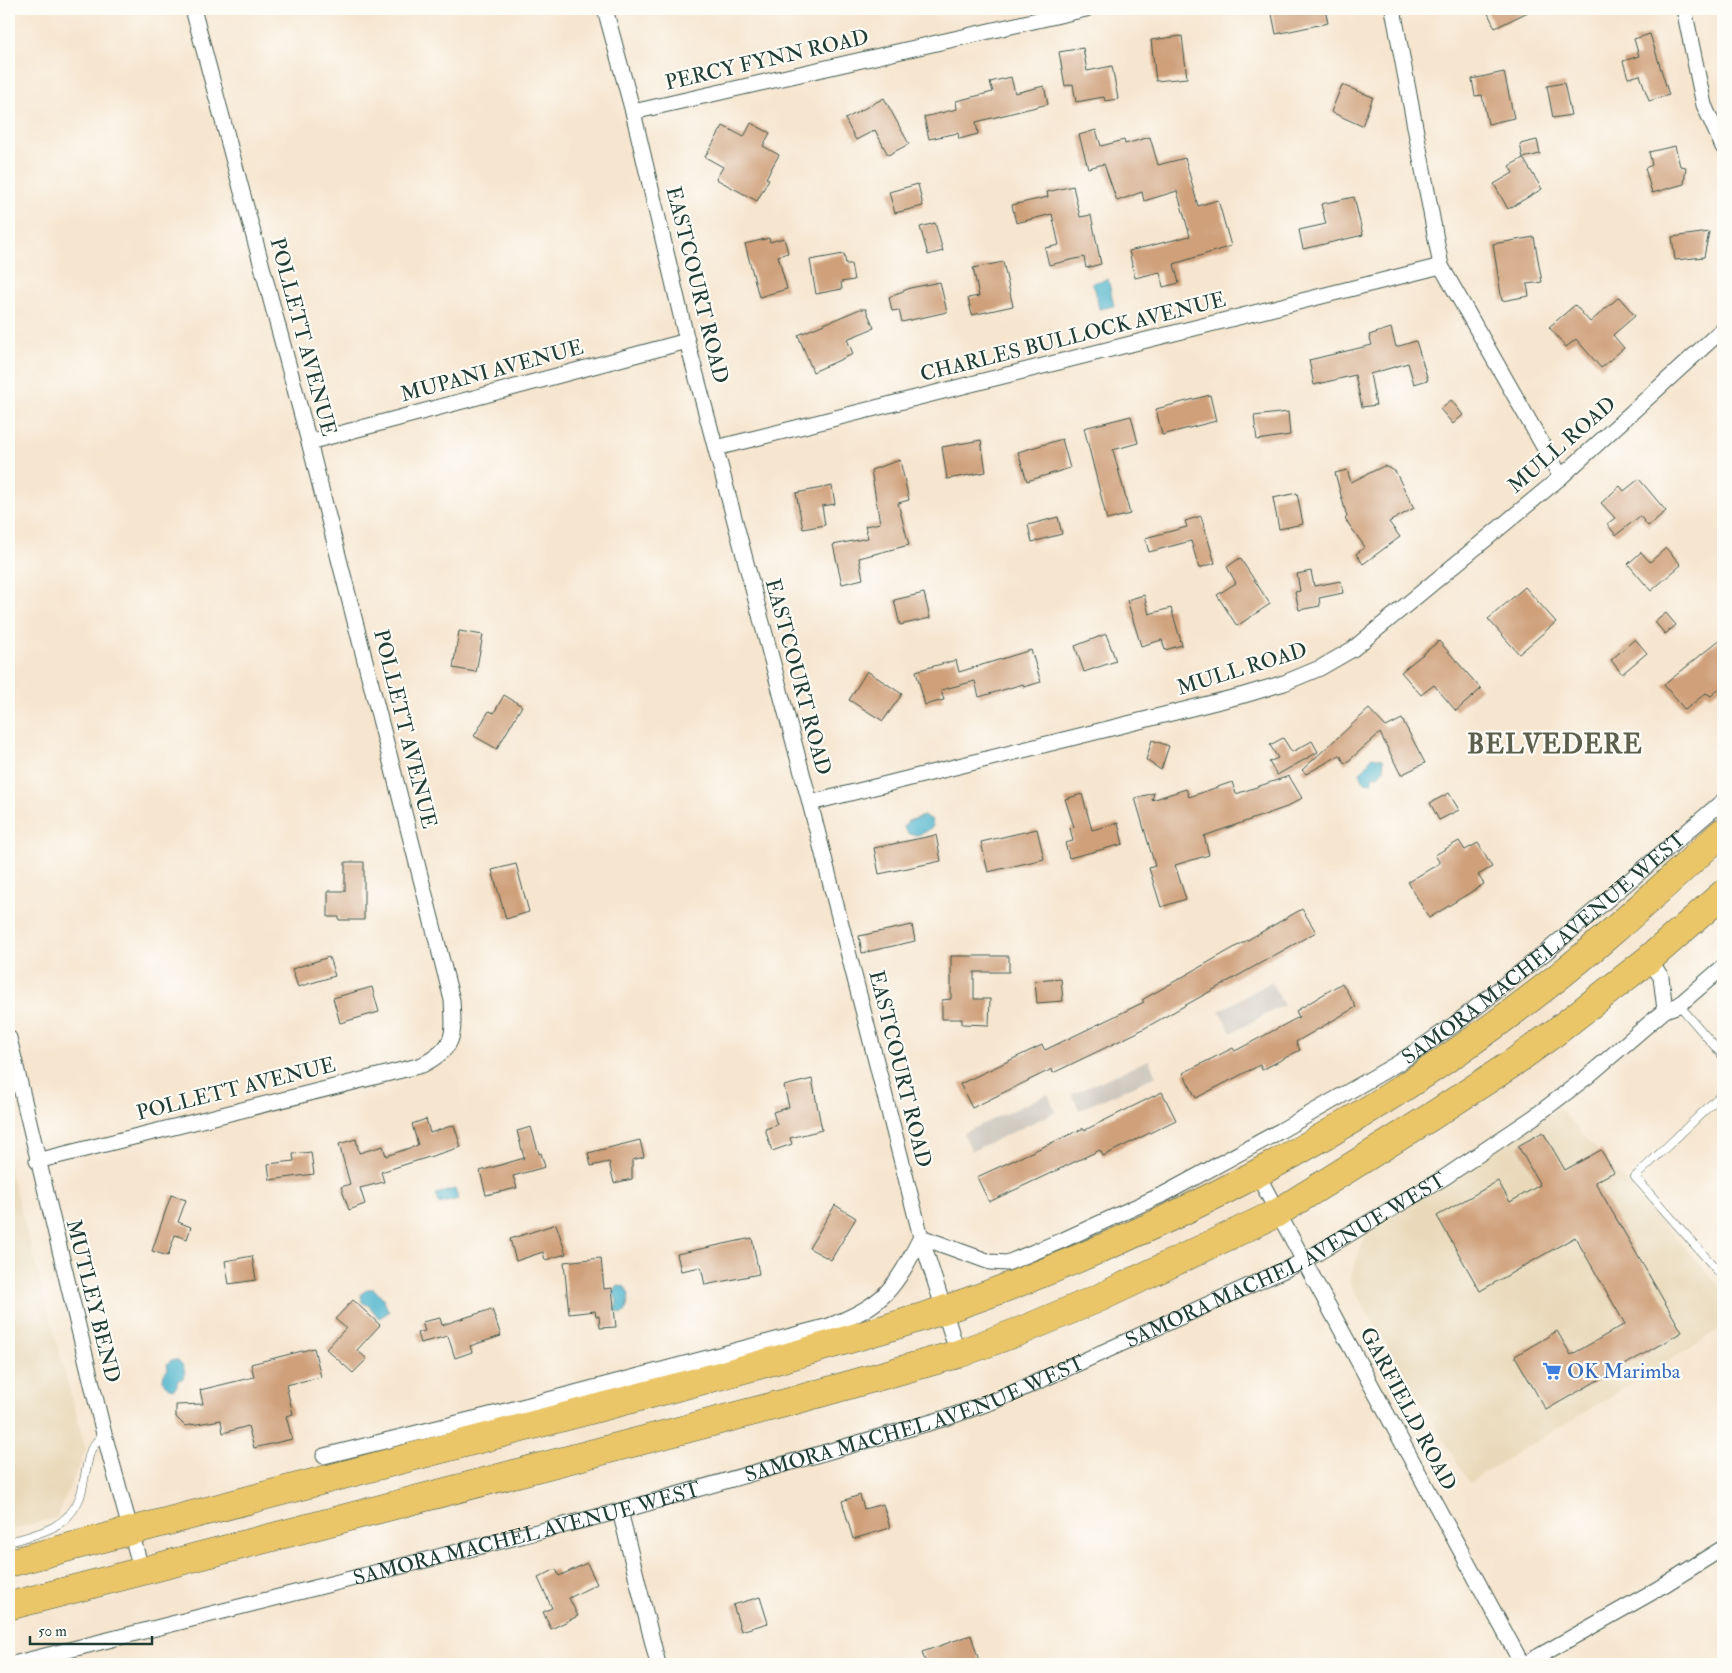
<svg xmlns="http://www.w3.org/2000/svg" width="1732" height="1673" font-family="'IM FELL Double Pica',serif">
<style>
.built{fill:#e9d9ba}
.industrial{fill:#c9c3b8}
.water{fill:#4eb4cc;stroke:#367880}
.building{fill:#cfa07a}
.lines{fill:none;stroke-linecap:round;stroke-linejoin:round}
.lane-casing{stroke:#3f564b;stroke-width:9}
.street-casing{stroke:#3f564b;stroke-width:17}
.highway-casing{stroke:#3f564b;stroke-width:29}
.lane{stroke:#fff;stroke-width:8}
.street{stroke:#fff;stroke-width:15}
.highway{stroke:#eac669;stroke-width:28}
.labels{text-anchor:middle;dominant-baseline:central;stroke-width:4.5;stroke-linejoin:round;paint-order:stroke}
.street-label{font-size:21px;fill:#1f3d34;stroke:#fdfcf7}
.shop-label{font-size:21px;fill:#366cbe;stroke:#fdfcf7;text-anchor:start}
.district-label{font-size:26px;font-weight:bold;letter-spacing:1px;fill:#5d604c;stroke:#fdfcf7}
</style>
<rect width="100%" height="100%" fill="#fdfcf7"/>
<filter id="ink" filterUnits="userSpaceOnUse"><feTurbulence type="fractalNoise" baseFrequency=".02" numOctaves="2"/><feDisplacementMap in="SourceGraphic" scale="10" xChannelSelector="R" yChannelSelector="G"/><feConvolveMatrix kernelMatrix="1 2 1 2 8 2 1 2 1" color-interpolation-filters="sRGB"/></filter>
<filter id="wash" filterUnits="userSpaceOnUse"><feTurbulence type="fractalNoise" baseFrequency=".0096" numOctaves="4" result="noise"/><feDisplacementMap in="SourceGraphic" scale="20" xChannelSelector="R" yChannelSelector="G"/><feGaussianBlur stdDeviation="1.12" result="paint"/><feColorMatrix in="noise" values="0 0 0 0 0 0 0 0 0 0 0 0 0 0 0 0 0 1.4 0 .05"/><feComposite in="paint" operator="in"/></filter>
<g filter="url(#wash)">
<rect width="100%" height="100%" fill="#f6e5cf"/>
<path class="built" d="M1559,1108L1723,1290V1328L1469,1482L1349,1282L1367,1231Z
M9,1167L86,1450L56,1518L9,1530Z"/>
<path class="industrial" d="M1271,982L1284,1005L1231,1033L1219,1011Z
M1149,1060L1156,1076L1079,1110L1072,1094Z
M1048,1094L1056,1112L972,1151L963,1133Z"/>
<path class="water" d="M1108,279L1114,306L1099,309L1095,289L1091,283Z
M1371,757L1383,759L1384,769L1379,775L1373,776L1371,783L1364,782L1360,772L1366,767Z
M923,816L931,819L933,826C926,834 908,841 904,827L908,821Z
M455,1189L458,1199L439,1204L436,1194Z
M619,1285L625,1287L629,1295L626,1311L622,1314L615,1310L617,1301L613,1292L616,1286Z
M368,1289H374L383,1299L389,1312L379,1318L369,1306L362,1302L361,1294Z
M171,1360H178C183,1364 186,1371 184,1378L177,1381V1385L175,1389C163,1388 159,1378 168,1369L167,1364Z"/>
<g id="blocks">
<path class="building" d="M1271,9H1325L1328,23L1276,34Z
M1486,9H1534L1495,28Z
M1650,34L1669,95L1649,101L1640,75L1628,78L1623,61L1639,56L1634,39Z
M1182,36L1187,78L1156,81L1151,40Z
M1083,48L1087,71L1112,66L1118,99L1105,101L1104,97L1076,102L1073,84L1065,86L1059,52Z
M1504,72L1514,118L1488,124L1482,95L1475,96L1472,79Z
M1011,77L1015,93L1044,86L1048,104L976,122L978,134L959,139L958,133L929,139L924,117L957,109L956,101L993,92L990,82Z
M1564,83L1571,115L1553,118L1547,86Z
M1342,85L1373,97L1362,126L1331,112Z
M884,98L909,144L888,155L875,130L856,140L845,119Z
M751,123L770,133L763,146L779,155L766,178L769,179L757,201L716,179L723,167L705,157L723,126L744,137Z
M1096,130L1101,146L1124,140L1125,144L1150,137L1158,165L1185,158L1198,206L1218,200L1231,246L1174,264L1179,283L1163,287L1160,272L1135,278L1129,251L1190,236L1177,191L1144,201L1142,192L1117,201L1104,164L1088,168L1079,135Z
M1537,140L1540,154L1523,158L1520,144Z
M1675,146L1680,166L1686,167L1684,184L1652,193L1645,168L1652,165L1649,152Z
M1523,158L1542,189L1508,209L1494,184L1513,173L1509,166Z
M918,184L923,206L895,213L889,192Z
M1073,186L1080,217L1091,215L1101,264L1086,268L1084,257L1049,265L1045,248L1059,245L1052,214L1016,223L1012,205L1048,197L1047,192Z
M1354,197L1363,235L1303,249L1299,230L1326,224L1321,204Z
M935,223L943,251L928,255L920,227Z
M1709,232L1704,257L1675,260L1672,237Z
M1534,237L1542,282L1527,284L1529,296L1502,301L1493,244Z
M769,238L770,242L784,238L788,253L778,256L787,289L759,297L745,244Z
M844,254L846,264H851L854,280L841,282L842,289L816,294L810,260Z
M1003,262L1013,306L972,315L968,298L979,296L973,268Z
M940,282L947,312L902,322L899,310L892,311L889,297L910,288Z
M1619,297L1635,316L1613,335L1624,348L1601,368L1576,339L1566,347L1549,327L1575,305L1590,322Z
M860,309H866L874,328L847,339L853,354L813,372L798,335Z
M1391,328L1396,347L1416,341L1428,380L1414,384L1408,363L1370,374L1376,405L1362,407L1355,375L1314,385L1309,360L1372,345L1369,335Z
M1210,395L1216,421L1162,435L1156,409Z
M1451,400L1463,415L1453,424L1440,409Z
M1288,412L1290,435L1257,440L1254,416Z
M1131,416L1138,443L1113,450L1130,514L1107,520L1084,428Z
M1062,439L1070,468L1027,481L1018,452Z
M981,440L986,472L947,479L942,447Z
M900,460L909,500L898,503L909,545L859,558L863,579L842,584L833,545L868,538L865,526L880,523L871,470Z
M1384,466L1395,471L1414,508L1389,522L1400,537L1363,564L1356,554L1365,547L1345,519L1347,517L1335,473L1347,470L1351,482Z
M1639,479L1666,511L1648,526L1640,516L1616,535L1607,524L1615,518L1601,503L1620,486L1624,491Z
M832,486L835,504L822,506L825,525L803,529L796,493Z
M1297,493L1303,524L1279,529L1273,498Z
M1201,516L1215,563L1199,568L1191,541L1149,552L1145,538L1187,527L1185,521Z
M1058,517L1062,534L1032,542L1028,525Z
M1666,548L1681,565L1651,591L1628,564L1641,552L1650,562Z
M1240,558L1270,604L1237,626L1217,595L1236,583L1227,567Z
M1311,571L1314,586L1341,581L1343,593L1319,598L1320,606L1299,610L1295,592L1300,591L1297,574Z
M1525,587L1556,622L1519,654L1488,619Z
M924,593L930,618L900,625L894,600Z
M1144,595L1149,614L1171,608L1182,645L1165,650L1162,640L1141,646L1127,600Z
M1666,613L1676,625L1665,634L1655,622Z
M459,631L483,635L476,672L453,668Z
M1106,634L1116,661L1084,672L1075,646Z
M1723,637V686L1711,696L1706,693L1685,710L1664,685Z
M1635,639L1647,653L1622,674L1611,660Z
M1439,641L1481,689L1456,711L1434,685L1421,695L1401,672Z
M1031,650L1041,682L1024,687L1023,684L979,697L975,681L941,690L944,700L925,705L916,671L956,660L959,672Z
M867,671L902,694L883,721L849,700Z
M504,695L522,706L497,749L474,736L489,711L494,713Z
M1369,709L1386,727L1402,719L1425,763L1401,775L1380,733L1345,764L1340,755L1306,774L1302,770Z
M1283,738L1292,752L1312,741L1318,752L1277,775L1269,762L1278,758L1270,745Z
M1152,740L1169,746L1161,770L1146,760Z
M1289,776L1302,798L1287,807L1204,836L1209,855L1175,865L1186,899L1161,907L1149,868L1155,866L1135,798L1154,793L1152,800L1186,789L1189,797L1232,782L1236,794Z
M1449,793L1459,810L1439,820L1430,803Z
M1082,794L1092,830L1118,823L1123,844L1069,858L1065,843L1073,841L1070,828L1074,827L1065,799Z
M1037,829L1044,859L988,872L981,842Z
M936,835L941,861L879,874L874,848Z
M1459,841L1465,850L1478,843L1492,867L1478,875L1484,884L1429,918L1408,882L1440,863L1435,855Z
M345,862H364V920H339V917H328V891H345Z
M516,864L529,912L506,919L492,870Z
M1302,909L1316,932L1136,1033L1053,1073L1052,1069L972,1108L960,1084L1042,1045L1045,1050L1144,1002L1142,1000Z
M912,925L915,941L862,953L859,936Z
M951,956H1009V972H974V999H990L989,1025L962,1024V1019H942V1000L951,999Z
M329,957L335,976L298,987L292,969Z
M1061,979L1063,1001L1037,1003L1035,981Z
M1342,983L1356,1007L1296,1042L1300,1050L1262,1070L1260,1065L1196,1098L1183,1073L1233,1048L1235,1051L1299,1017L1296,1011Z
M372,987L379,1012L340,1023L333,998Z
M812,1079L822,1130L790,1138L792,1144L772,1151L765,1129L777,1125L773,1112L789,1107L784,1086Z
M1162,1092L1176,1120L1103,1156L1100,1150L989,1202L977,1177L1084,1128L1085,1130Z
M426,1119L430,1133L454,1125L461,1147L381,1172L384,1182L360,1188L365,1204L349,1210L341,1187L350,1184L339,1144L356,1139L359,1153L383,1146L386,1156L418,1145L412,1124Z
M531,1127L539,1154L541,1153L545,1167L513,1176L517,1188L486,1195L480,1171L524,1158L517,1131Z
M1543,1132L1565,1170L1601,1150L1614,1172L1595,1182L1682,1332L1546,1410L1515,1356L1557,1331L1571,1355L1625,1324L1575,1237L1480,1291L1437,1216L1498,1181L1510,1202L1540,1185L1518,1146Z
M640,1140L644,1157L632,1160V1179L614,1183L609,1162L591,1166L588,1153Z
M311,1152L314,1174L270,1180L268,1164L294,1161L293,1154Z
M171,1195L186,1200L178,1222L191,1227L187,1239L175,1235L168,1256L152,1251Z
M835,1205L856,1218L831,1260L809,1248Z
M556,1224L566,1254L545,1260L543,1252L516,1261L510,1239Z
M752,1238L759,1274L705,1285L701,1267L681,1271L677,1254Z
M252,1256L256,1280L229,1284L225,1261Z
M601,1258L604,1289L612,1288L616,1327L600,1328L599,1316H596L595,1311L569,1314L564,1262Z
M353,1300L380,1325L357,1350L367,1359L353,1373L326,1349L346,1328L335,1319Z
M492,1309L501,1336L470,1346L472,1352L455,1358L448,1336L420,1343L417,1333L425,1331L422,1322L440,1318L442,1325Z
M314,1348L321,1377L286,1385L293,1414L286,1416L292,1439L254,1448L248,1426L223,1433L221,1420L185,1426L176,1417V1405L203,1404L200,1390L254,1377L251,1364Z
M860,1495L864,1509L883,1504L890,1528L853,1539L842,1501Z
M587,1563L597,1584L569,1598L578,1616L551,1629L543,1612L552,1608L538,1578L556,1569L559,1576Z
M760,1597L768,1623L741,1631L733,1605Z
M971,1635L980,1664H926L922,1652Z"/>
</g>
</g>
<g filter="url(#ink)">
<use href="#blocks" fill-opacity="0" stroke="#3f564b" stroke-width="1"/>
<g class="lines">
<g class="lane-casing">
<path id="lane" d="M1679,1005L1723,1056
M1723,1093L1635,1177L1723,1277
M9,1542C39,1534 68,1528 80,1497C83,1488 84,1479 86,1470C90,1451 89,1448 104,1434"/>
</g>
<g class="street-casing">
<g id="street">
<path d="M605,9L633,112L687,341L810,803L921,1237L958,1354"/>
<path d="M1393,9L1441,266L1561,477"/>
<path d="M1684,9L1704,105L1723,147"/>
<path d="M633,112L1086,9"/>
<path d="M309,442L687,341"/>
<path d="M716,448L1441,266"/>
<path d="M810,803L1244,695L1284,683L1320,668L1353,649L1561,477L1723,329"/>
<path d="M1649,959L1661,977L1665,1010"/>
<path d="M9,1038L104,1434L142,1572"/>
<path d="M37,1161L422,1065C456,1047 454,1036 452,1000L309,442L193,9"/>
<path d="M1257,1174L1522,1664"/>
<path id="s1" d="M324,1456L510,1410L829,1326C885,1305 895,1288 921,1237L990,1262L1007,1263L1063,1240L1166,1193L1280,1131L1400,1062L1455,1024L1546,952L1723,801"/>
<path d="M620,1511L658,1664"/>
<path id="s2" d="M13,1664L620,1511L946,1418L997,1400L1304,1261L1445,1177L1534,1117L1588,1076L1665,1010L1679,1005L1723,967"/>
<path d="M1525,1664L1656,1590L1723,1548"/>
</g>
</g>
<g class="highway-casing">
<path id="highway" d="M9,1563L723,1375C819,1348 917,1322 1010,1286C1199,1213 1380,1115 1540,991C1604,942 1663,886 1723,832
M9,1606L789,1402L958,1354L1023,1330L1099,1298L1277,1213L1429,1118L1510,1065L1557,1031L1649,959L1723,894"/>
</g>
<use href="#lane" class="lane"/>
<use href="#street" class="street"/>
<use href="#highway" class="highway"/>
</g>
</g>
<defs>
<g id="supermarket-bare" transform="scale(1.5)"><path d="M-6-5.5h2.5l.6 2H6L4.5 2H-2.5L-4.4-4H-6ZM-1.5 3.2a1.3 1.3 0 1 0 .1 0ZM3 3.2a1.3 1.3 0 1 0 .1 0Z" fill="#3f7fe0" stroke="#fdfcf7" stroke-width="2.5" paint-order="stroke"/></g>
</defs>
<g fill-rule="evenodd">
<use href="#supermarket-bare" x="1552" y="1371"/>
</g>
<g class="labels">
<g class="street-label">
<text transform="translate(767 60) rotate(-13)">PERCY FYNN ROAD</text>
<text transform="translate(697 285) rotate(76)">EASTCOURT ROAD</text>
<text transform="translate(303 337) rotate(75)">POLLETT AVENUE</text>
<text transform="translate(1073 337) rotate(-14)">CHARLES BULLOCK AVENUE</text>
<text transform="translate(492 371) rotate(-15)">MUPANI AVENUE</text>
<text transform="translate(1562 445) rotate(-41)">MULL ROAD</text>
<text transform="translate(1242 669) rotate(-17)">MULL ROAD</text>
<text transform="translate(798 677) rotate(75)">EASTCOURT ROAD</text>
<text transform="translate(405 729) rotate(76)">POLLETT AVENUE</text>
<text stroke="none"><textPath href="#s1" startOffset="1370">SAMORA MACHEL AVENUE WEST</textPath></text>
<text transform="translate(900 1069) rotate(76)">EASTCOURT ROAD</text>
<text transform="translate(236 1089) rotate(-14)">POLLETT AVENUE</text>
<text stroke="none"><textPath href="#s2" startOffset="1340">SAMORA MACHEL AVENUE WEST</textPath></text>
<text transform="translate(93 1301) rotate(76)">MUTLEY BEND</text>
<text transform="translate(1408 1409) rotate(62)">GARFIELD ROAD</text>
<text stroke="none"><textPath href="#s2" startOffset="935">SAMORA MACHEL AVENUE WEST</textPath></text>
<text stroke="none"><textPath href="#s2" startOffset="530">SAMORA MACHEL AVENUE WEST</textPath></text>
</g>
<g class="shop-label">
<text x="1567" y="1371">OK Marimba</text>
</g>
<g class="district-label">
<text x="1555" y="745">BELVEDERE</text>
</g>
</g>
<rect width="1732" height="1673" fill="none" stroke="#fdfcf7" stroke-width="30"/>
<path d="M30 1636v8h122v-8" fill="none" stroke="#1f3d34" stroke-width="2.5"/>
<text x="38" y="1636" font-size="15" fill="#1f3d34" stroke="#fdfcf7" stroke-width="4" paint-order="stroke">50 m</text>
</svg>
